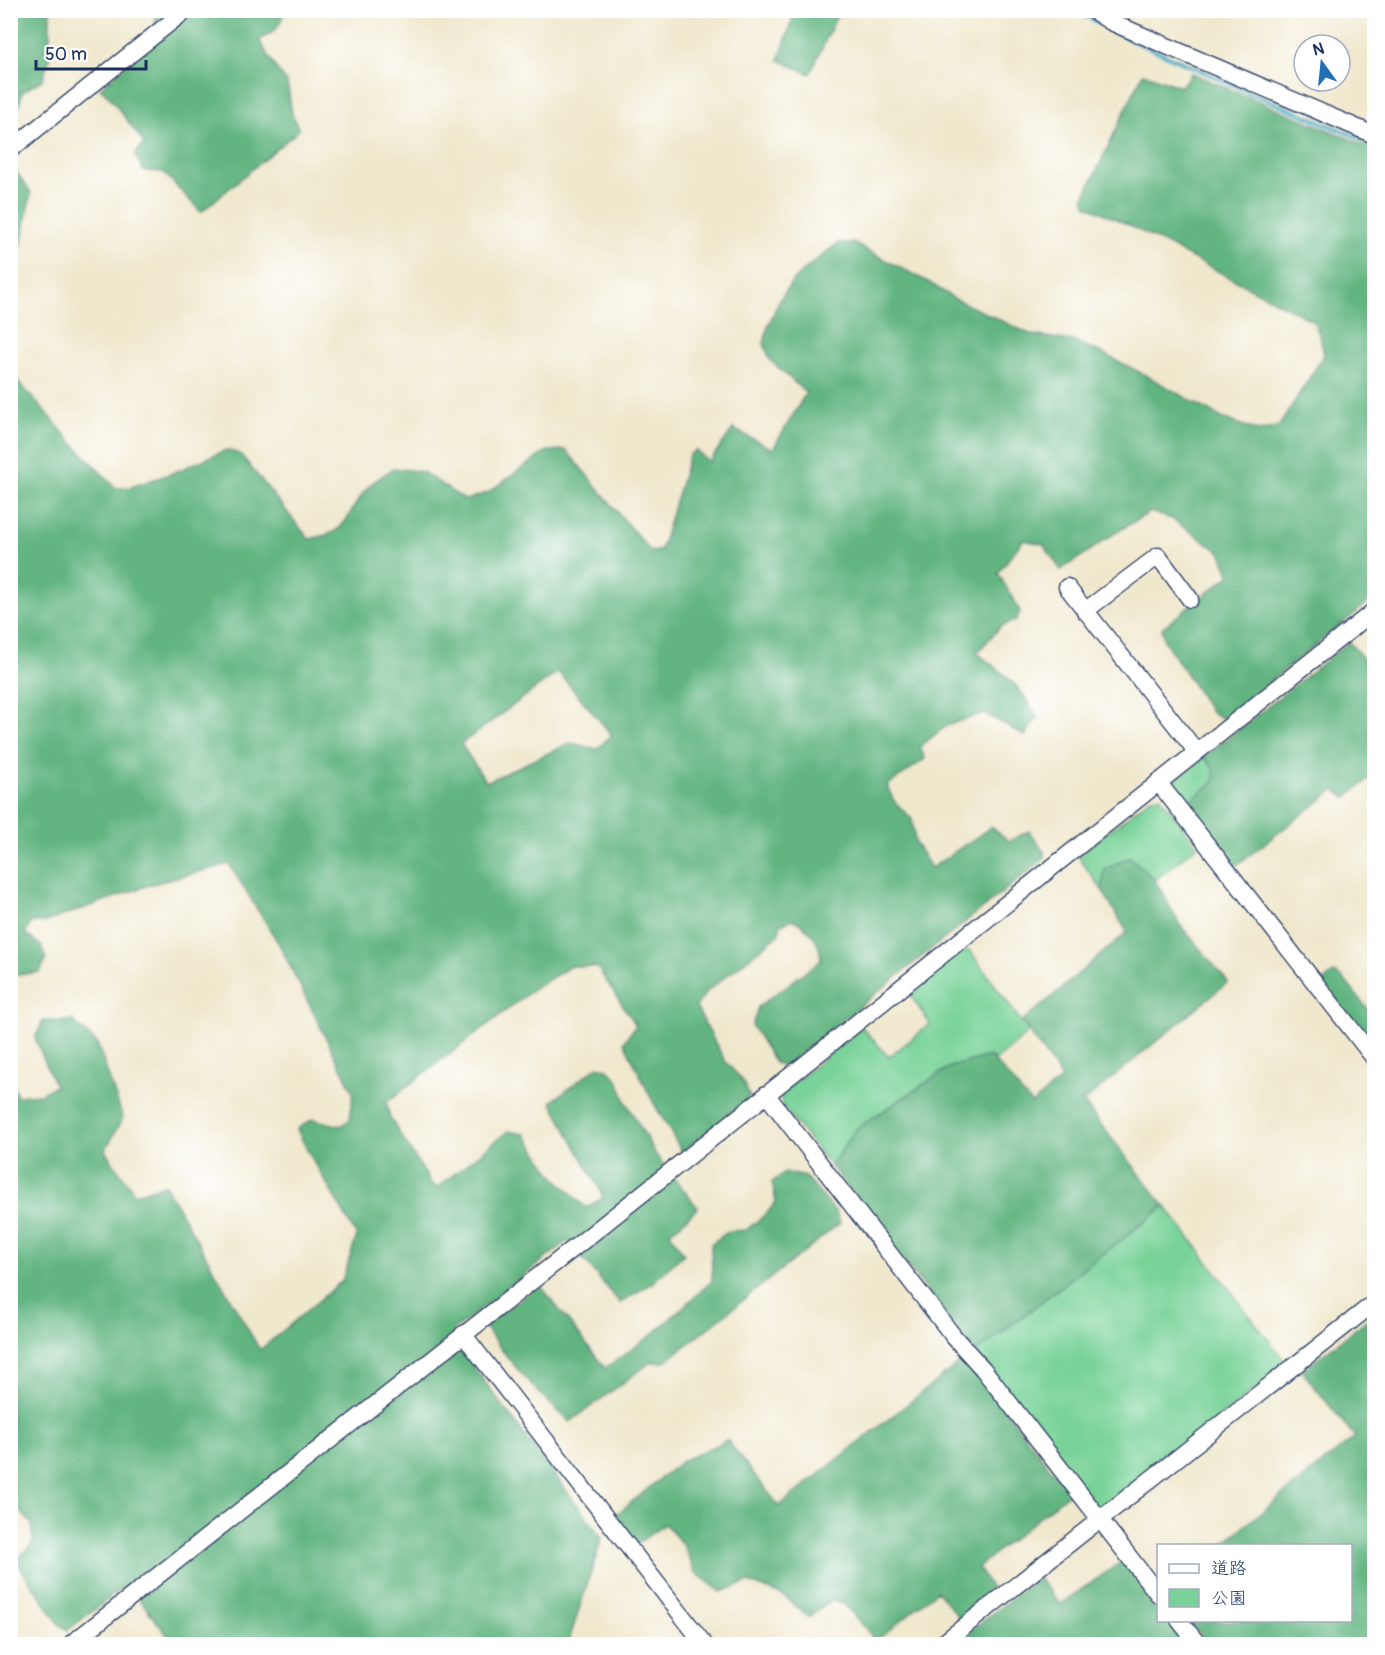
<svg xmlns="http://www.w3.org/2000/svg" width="1385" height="1655" font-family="Pangolin,'Klee One',sans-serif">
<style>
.green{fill:#79d399;stroke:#4a817c;stroke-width:1.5}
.forest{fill:#62b581;stroke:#3e7270;stroke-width:1.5;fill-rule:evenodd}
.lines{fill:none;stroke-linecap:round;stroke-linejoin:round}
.stream{stroke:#48adc8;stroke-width:4.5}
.minor-casing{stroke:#3b4b6f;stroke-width:19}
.minor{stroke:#fff;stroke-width:16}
</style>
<rect width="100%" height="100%" fill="#fff"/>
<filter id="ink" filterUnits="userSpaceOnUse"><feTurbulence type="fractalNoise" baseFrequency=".0167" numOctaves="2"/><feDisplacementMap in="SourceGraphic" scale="12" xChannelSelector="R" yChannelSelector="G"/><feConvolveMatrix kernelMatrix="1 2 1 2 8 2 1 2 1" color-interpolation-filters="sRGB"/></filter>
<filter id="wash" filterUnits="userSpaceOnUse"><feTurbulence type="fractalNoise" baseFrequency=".008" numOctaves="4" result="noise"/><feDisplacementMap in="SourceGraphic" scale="24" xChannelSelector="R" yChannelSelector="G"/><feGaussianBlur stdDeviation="1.35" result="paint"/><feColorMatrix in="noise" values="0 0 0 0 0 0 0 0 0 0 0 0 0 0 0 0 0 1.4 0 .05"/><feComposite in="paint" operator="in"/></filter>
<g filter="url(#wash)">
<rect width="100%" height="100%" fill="#f0e8cd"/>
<path class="green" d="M1204,757L1214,769V782L1184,805L1172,787V782Z
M1160,796L1197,846L1155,880L1130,858L1105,869L1102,890L1078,856L1152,797Z
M958,950L970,951L1029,1032L995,1061L990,1056L950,1067L857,1128L831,1166L784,1109L780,1095L862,1027L889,1057L930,1024L909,993Z
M1165,1206L1287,1364L1106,1508L1095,1506L975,1353Z"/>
<path class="forest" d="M11,10L50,11V58L42,80L22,92L14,130L11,131Z
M157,11H284C281,27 273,33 259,40L275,67L287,82L292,114L299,130L201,212L163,172L144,171L135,155L144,143L108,95L100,88L157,39L155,21Z
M795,11H839L810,74L779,60Z
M1143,73L1181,87L1191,73L1374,149V598L1223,719L1211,712L1164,640L1162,628L1230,575L1220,552L1172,519L1150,512L1117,532L1061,570L1043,544L1023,540L998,573L1020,611L1016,621L1001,626L977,653C1006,675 1019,684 1037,717L1025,736L984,713L948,725L920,746L925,759L887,786L894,801L912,819L915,842L931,868L991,827L1009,841L1029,831L1044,852V859L785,1066L775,1063L752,1026L758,1007L821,960C820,940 810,929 793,919L781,924L778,935L706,992L696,1007L725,1061L742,1080L750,1097L682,1152L652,1100L624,1042L636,1025L597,967L571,966L538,986L387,1102L390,1118L432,1185L438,1187L508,1131L525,1134L553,1175L586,1208L603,1198L598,1186L551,1102L598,1066L609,1070L618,1080L625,1100L656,1155L698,1208L670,1233L684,1254L652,1283L620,1303L568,1241L453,1331L463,1353L602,1538L568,1644H174L144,1605L126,1585L68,1630L60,1625L16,1561L33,1543L32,1524L17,1508L11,1511L10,1078L17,1096L40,1094L55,1086L35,1038L43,1021H73L97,1043L123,1118L105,1151L135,1194L165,1185L260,1350L342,1281L357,1236L306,1148L297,1129L313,1119L341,1126L350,1119L353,1092L279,944L229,864L152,884L45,922H32L25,933L41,946L46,959L40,972L11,976V373L69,439L116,488L131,487L170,474L226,450L240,454L309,539C350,532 342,521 364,492C371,482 384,475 394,468L423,472L465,500L487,493L547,451L566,450L651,552L661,550L689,455L696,450L709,462L733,429L773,449L806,393L770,360L764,344L768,326L779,301L791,283L804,270L838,243H853L928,282L955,299L1032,335L1073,341L1102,353L1147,376L1222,418L1259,431L1279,426L1324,355L1320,336L1313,321L1127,224L1086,205L1084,197ZM558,672L612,735L597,749L570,743L486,782L461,744Z
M11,164L31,193L15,277L11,286Z
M1349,642L1374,671V775L1346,797L1334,790L1234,867L1184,805L1214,782V769L1204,757Z
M1130,857L1155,880L1180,925L1228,982L1083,1102L1165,1206L975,1353L831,1166L857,1128L950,1067L990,1056L1032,1104L1062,1078L1022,1022L1127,932L1102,890L1105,869Z
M1334,973L1343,978L1374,1017V1055L1321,985L1325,980Z
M785,1172L805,1177L836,1212L840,1223L665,1362H651L570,1422C536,1392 509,1363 484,1325L540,1285L605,1368L652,1335L712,1281L711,1244L729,1231L746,1230L767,1213L776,1202L772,1182Z
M1374,1314V1644H1208L1189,1621L1350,1620V1546L1221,1545L1355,1437L1302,1371Z
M963,1360H967L1069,1493L978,1567L995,1595L961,1620L937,1591L876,1641L845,1605L832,1600L809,1617L782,1595L748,1582L721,1592L695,1572L684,1546L665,1524L637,1544L629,1541L612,1518L682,1461L727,1440L779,1506Z
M1124,1560L1158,1604V1620L1172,1621L1191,1644H969L971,1630L1038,1578L1060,1604Z"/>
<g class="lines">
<path class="stream" d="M1076,10L1100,24
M1107,29L1256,95L1374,144"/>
</g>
</g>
<g filter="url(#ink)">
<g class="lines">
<g class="minor-casing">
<path id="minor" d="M1092,10L1111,22L1374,135
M10,150L186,10
M1067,587L1196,751
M1085,611L1158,556L1190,599
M1158,782L1374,1058
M766,1094L954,1337L983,1369L1158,1594
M463,1334L704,1644
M1179,1620L1198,1644
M71,1644L569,1252L1374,611
M942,1644L1374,1303"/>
</g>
<use href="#minor" class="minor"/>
</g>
</g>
<rect width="1385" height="1655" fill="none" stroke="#fff" stroke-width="36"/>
<rect x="1157" y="1544" width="195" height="78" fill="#ffffff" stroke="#a4acbf" stroke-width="1.5"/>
<rect x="1169" y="1564" width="30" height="9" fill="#ffffff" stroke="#a4acbf" stroke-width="1.5"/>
<text x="1211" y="1574" font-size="18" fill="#1b2f5e">道路</text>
<rect x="1169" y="1589" width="30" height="18" fill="#79d399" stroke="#a4acbf" stroke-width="1.5"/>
<text x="1211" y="1604" font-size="18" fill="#1b2f5e">公園</text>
<g transform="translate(1322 63) rotate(345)"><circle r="28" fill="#ffffff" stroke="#a4acbf" stroke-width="1.5"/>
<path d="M0-4.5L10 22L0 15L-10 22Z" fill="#1f6fb2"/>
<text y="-9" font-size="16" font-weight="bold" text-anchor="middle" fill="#1b2f5e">N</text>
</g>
<path d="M36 60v9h110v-9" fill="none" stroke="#1b2f5e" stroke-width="3"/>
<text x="45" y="60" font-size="18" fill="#1b2f5e" stroke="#ffffff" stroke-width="4.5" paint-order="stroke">50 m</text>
</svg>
